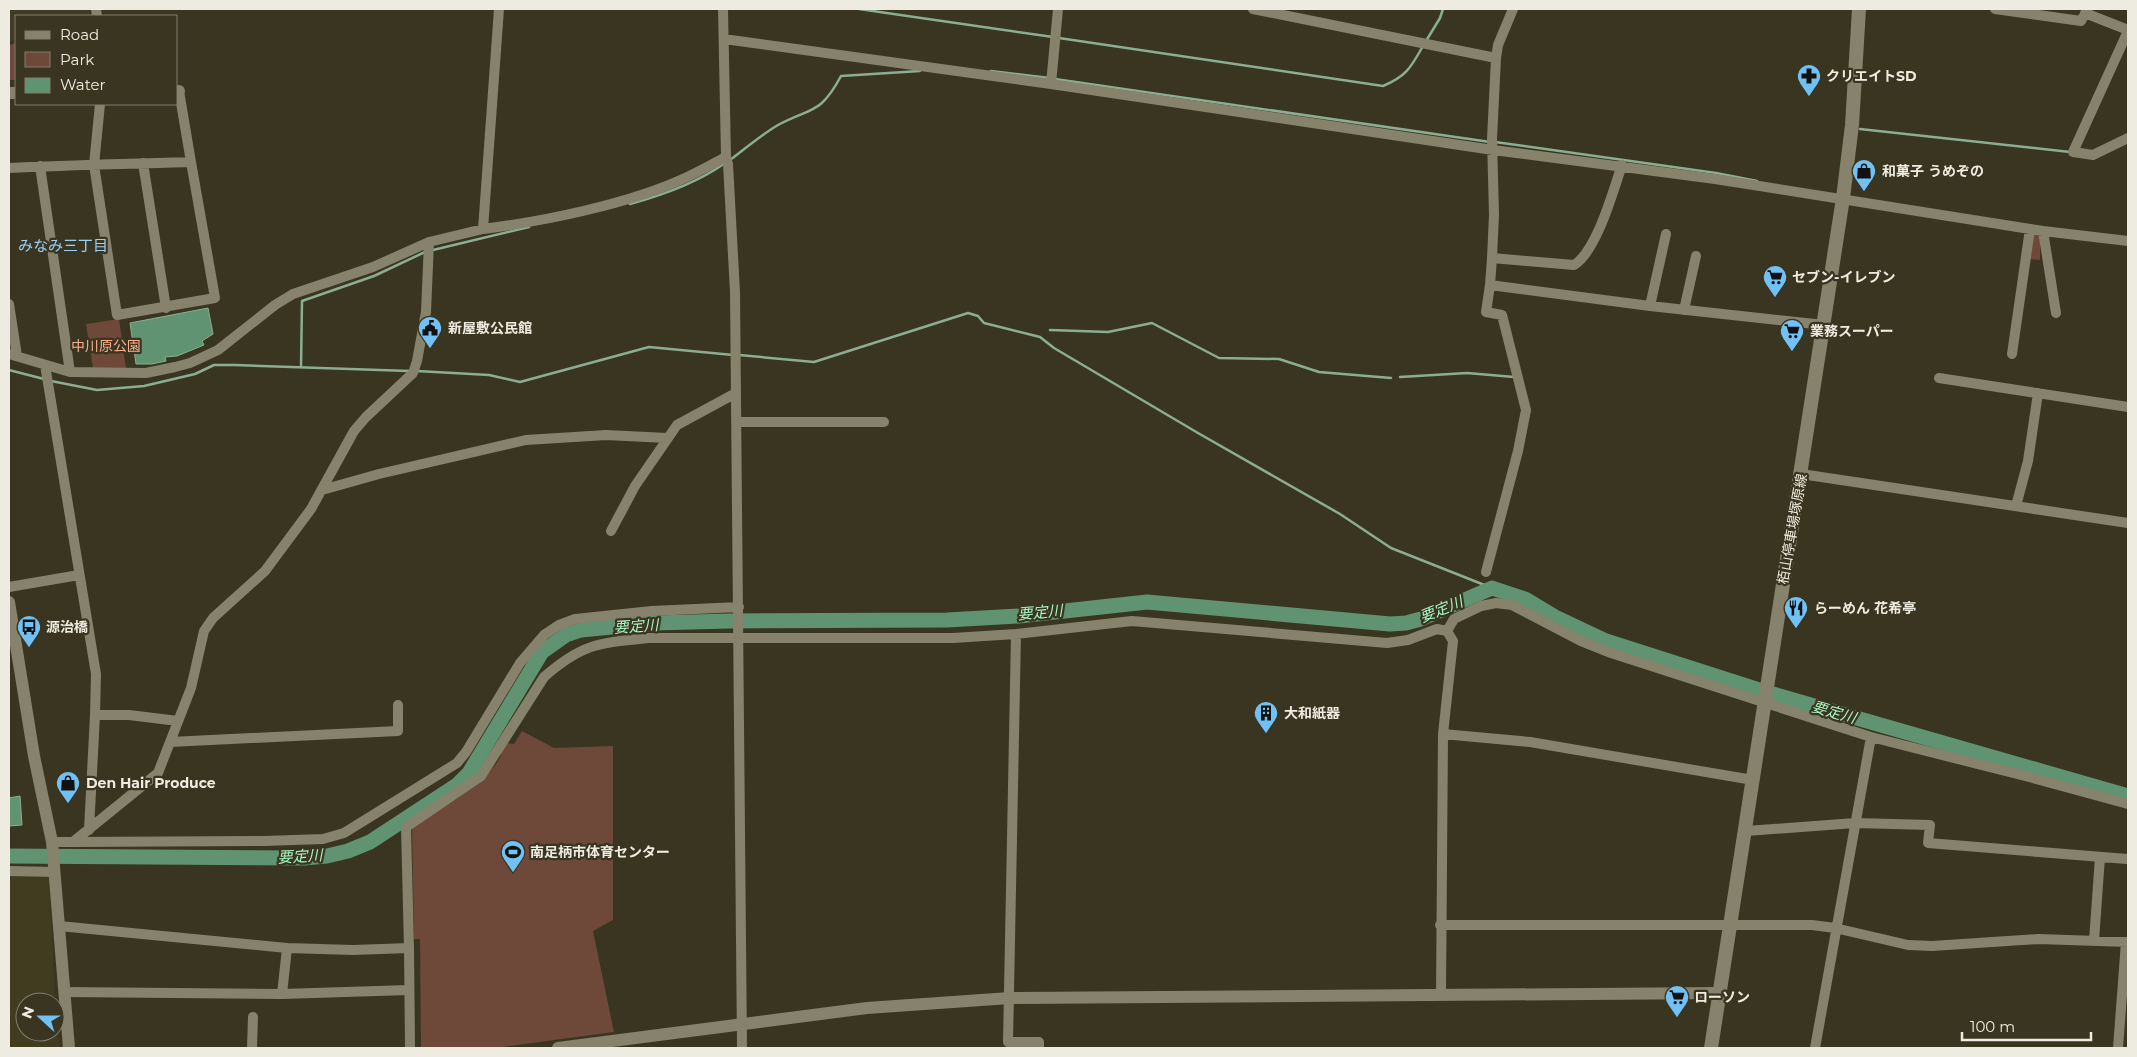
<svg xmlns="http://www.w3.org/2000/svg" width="2137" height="1057" font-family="Montserrat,'Noto Sans JP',sans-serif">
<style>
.built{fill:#413b20}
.green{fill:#6e4838}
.water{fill:#609371;stroke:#8bae92}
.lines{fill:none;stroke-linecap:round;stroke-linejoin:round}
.stream{stroke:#8bae92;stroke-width:2.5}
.river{stroke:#609371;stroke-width:15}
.minor{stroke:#86826c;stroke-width:10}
.tertiary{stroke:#86826c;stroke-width:12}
.secondary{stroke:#86826c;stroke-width:14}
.labels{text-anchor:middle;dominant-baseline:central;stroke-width:4.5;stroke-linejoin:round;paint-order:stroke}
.poi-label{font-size:14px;font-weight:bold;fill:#eeece0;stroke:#393521;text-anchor:start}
.park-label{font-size:14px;fill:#fdac8c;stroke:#393521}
.street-label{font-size:14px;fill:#eeece0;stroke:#393521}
.neighbourhood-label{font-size:15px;fill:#97d1f7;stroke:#393521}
.water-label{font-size:15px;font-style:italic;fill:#a7f5c0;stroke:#393521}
</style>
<rect width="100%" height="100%" fill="#393521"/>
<path class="built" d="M9,9H89L90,16H16V40L9,41Z
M9,875H49L55,1002H25V1032H55V1009L60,1048H9Z"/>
<path class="green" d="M16,43V80H9V45Z
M2032,233L2040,234V260L2028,259Z
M119,319L126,369L93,368L86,324Z
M522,731L554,748L613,746V920L593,931L614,1032L496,1048H421L420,939H414L412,826C443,806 482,789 501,756L500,754L507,743L514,744Z"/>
<path class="water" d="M208,308L213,334L202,341L204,345L177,356L165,357L166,361L152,364H136L130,323Z
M20,796L22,825L9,826V798Z"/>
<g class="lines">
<path class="stream" d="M859,9L1053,37
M1059,38L1383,86C1407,76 1411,67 1423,46
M1426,41L1440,18L1443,9
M991,71L1050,78
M1055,79L1490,142
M1860,129L2070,152
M1495,142L1716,173L1757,181
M730,160C746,148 761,135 778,125C812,107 820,115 841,76L920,71
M630,204C663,195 697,183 725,163
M433,250L529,227
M1050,330L1108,332L1152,323L1219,358L1279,359L1319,372L1391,378
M739,355L814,362L968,313L978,316L984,323L1040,337L1054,348L1198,433L1340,514L1391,548L1492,588
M301,367L302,301L374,276L425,252
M9,370L44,379
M417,371L489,375L520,382L649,347L733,355
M1400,377L1467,373L1514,377
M51,381L97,390L144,386L195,374L214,365H235L409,371"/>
<path class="river" d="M9,856L304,858L327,856L348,851L370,842L457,785L469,773L542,652L566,635L581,630L654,623L730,621L947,620L1019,616L1147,602L1390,624L1406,623L1421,619L1492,588L1525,599L1555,617L1606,641L1759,690L2128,796"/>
<path class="minor" d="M96,9L97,16
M499,9L483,229C545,221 629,204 685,178C699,172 712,164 726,157L723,9
M1253,9L1496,58
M1513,9L1498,45L1496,58L1492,139L1494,215L1492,258L1574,265C1597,251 1613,191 1622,165
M1995,9L2081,21L2088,9
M2085,13L2128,30
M2128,31L2073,152L2093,155L2128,138
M724,39L1051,84L1493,150L1715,179L2043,231L2128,241
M1051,84L1058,9
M179,91L191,162
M726,157L728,164L735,292L742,1048
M143,163L166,308
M40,166L70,372
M9,168C70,165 131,164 191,162L215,298L117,315L94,165L100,104
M2043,231L2056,313
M1492,258L1490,285L1650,306L1824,325
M9,304L17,356
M1650,306L1666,234
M1684,310L1696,256
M9,354L70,372L146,373L175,367L190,363L218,350L275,305L293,294L373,267L429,242L483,229
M2012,354L2030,229
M45,365L96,674L95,715L89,830
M1939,378L2128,407
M737,422H884
M1801,474L2128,523
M322,490L379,474L526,440L606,435L667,438
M2016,506L2028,461L2038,393
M611,531L635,486L677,425L736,393
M1486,572L1518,451L1526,410L1502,315L1486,312L1490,285
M9,587L79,575
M1447,631L1454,619L1481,606L1496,603L1512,605L1581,641L1611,653L1871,737L1815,1048
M1016,634L1008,1042H1039V1048
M95,715H129L178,721
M1443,734L1530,742L1753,780
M1871,737L2033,778L2128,804
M170,742L398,731V705
M1746,831L1855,823L1930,825L1928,843L2127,859
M52,842H73L158,773L191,688L204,631L213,618L265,571L311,509L354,431L366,417L413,373L417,361L426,312L429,242
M73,842L264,841L323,839L344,833L457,763L466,752L520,663L544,635L559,625L575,619L652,611L739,607
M9,871L55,872
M1440,925H1812L1835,928L1908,945L1932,946L2038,939L2128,942
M59,926L287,948L353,950L409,948
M2094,941L2100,857
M64,992L282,994L409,990
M282,994L287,948
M252,1048L253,1017
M410,1048L409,948L406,827L481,776L544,677C583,643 599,643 649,638H953L1016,634L1132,621L1387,643L1408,640L1437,629L1447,631L1453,641L1443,734L1441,994
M2118,1048L2126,942"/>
<path class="tertiary" d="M176,91H179
M9,93H16
M9,602L34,756L52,842L69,1048
M558,1048L867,1008L1010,998L1720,993"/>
<path class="secondary" d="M1711,1048L1843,198L1852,125L1859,9"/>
</g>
<defs>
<g id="pharmacy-pin" transform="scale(1.25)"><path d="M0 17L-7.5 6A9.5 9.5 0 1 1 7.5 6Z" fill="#71c1f5" stroke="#393521"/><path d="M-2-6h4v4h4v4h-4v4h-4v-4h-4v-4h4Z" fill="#111"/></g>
<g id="shop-pin" transform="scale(1.25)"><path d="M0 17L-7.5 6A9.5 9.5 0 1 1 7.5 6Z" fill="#71c1f5" stroke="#393521"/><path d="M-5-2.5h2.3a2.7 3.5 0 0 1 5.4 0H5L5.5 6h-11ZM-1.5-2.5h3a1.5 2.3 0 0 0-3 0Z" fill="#111"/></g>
<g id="supermarket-pin" transform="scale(1.25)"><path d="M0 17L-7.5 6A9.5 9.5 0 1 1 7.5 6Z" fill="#71c1f5" stroke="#393521"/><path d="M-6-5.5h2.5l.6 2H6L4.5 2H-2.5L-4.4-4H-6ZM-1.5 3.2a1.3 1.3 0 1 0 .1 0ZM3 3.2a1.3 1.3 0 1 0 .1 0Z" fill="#111"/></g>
<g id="civic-pin" transform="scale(1.25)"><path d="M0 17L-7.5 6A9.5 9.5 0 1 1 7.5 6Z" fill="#71c1f5" stroke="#393521"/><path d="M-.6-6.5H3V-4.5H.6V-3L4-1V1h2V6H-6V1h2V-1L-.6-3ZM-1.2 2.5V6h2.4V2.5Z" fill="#111"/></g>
<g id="restaurant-pin" transform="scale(1.25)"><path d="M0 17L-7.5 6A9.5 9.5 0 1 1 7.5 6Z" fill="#71c1f5" stroke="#393521"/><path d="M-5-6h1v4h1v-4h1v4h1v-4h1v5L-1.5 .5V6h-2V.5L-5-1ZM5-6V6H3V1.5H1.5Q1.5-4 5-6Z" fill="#111"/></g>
<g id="bus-pin" transform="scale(1.25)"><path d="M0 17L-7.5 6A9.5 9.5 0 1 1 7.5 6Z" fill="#71c1f5" stroke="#393521"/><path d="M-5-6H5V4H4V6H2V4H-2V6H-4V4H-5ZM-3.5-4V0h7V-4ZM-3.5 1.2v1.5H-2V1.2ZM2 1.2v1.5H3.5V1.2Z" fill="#111"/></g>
<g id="building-pin" transform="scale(1.25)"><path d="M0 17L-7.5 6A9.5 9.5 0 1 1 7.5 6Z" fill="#71c1f5" stroke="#393521"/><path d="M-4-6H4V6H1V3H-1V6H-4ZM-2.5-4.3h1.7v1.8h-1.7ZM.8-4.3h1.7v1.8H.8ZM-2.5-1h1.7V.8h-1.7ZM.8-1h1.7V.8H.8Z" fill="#111"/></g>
<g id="stadium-pin" transform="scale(1.25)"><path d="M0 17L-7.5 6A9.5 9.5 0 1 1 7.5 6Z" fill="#71c1f5" stroke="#393521"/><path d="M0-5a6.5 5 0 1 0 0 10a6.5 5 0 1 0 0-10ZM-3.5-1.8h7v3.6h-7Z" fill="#111"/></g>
</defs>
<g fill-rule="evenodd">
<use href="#pharmacy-pin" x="1809" y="76"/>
<use href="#shop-pin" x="1864" y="171"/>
<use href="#supermarket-pin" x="1775" y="277"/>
<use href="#civic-pin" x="430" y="328"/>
<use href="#supermarket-pin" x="1792" y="331"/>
<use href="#restaurant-pin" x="1796" y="608"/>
<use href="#bus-pin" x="29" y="627"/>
<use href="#building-pin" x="1266" y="713"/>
<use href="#shop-pin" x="68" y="783"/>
<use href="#stadium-pin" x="513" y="852"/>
<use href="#supermarket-pin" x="1677" y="997"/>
</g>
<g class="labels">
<g class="poi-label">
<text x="1826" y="76">クリエイトSD</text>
<text x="1882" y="171">和菓子 うめぞの</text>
<text x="1792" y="277">セブン-イレブン</text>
<text x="448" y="328">新屋敷公民館</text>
<text x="1810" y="331">業務スーパー</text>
<text x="1814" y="608">らーめん 花希亭</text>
<text x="46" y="627">源治橋</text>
<text x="1284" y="713">大和紙器</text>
<text x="86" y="783">Den Hair Produce</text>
<text x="530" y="852">南足柄市体育センター</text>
<text x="1694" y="997">ローソン</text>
</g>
<g class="park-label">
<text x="106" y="346">中川原公園</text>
</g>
<g class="street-label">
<text transform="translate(1792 529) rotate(-80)">栢山停車場塚原線</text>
</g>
<g class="neighbourhood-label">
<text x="63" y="245">みなみ三丁目</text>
</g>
<g class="water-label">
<text transform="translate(1441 609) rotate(-22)">要定川</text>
<text transform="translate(1040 612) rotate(-5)">要定川</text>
<text transform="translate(636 626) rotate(-4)">要定川</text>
<text transform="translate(1834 712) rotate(16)">要定川</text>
<text transform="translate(300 856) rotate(-3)">要定川</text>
</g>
</g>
<rect width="2137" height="1057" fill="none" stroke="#eeece0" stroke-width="20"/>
<rect x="15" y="15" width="162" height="90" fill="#393521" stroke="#817e6d"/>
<rect x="25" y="31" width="25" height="8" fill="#86826c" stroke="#817e6d"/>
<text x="60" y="40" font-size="15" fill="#eeece0">Road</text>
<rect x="25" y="52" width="25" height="15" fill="#6e4838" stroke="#817e6d"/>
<text x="60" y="65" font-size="15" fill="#eeece0">Park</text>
<rect x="25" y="78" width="25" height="15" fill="#609371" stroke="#817e6d"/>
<text x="60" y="90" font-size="15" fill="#eeece0">Water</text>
<g transform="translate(40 1017) rotate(291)"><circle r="24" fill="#393521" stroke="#817e6d"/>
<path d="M0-4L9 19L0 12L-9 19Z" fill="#71c1f5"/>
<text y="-8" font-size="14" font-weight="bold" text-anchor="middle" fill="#eeece0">N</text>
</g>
<path d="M1962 1032v8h129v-8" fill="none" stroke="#eeece0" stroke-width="2.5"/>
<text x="1970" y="1032" font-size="15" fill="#eeece0" stroke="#393521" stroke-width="4" paint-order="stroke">100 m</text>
</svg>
